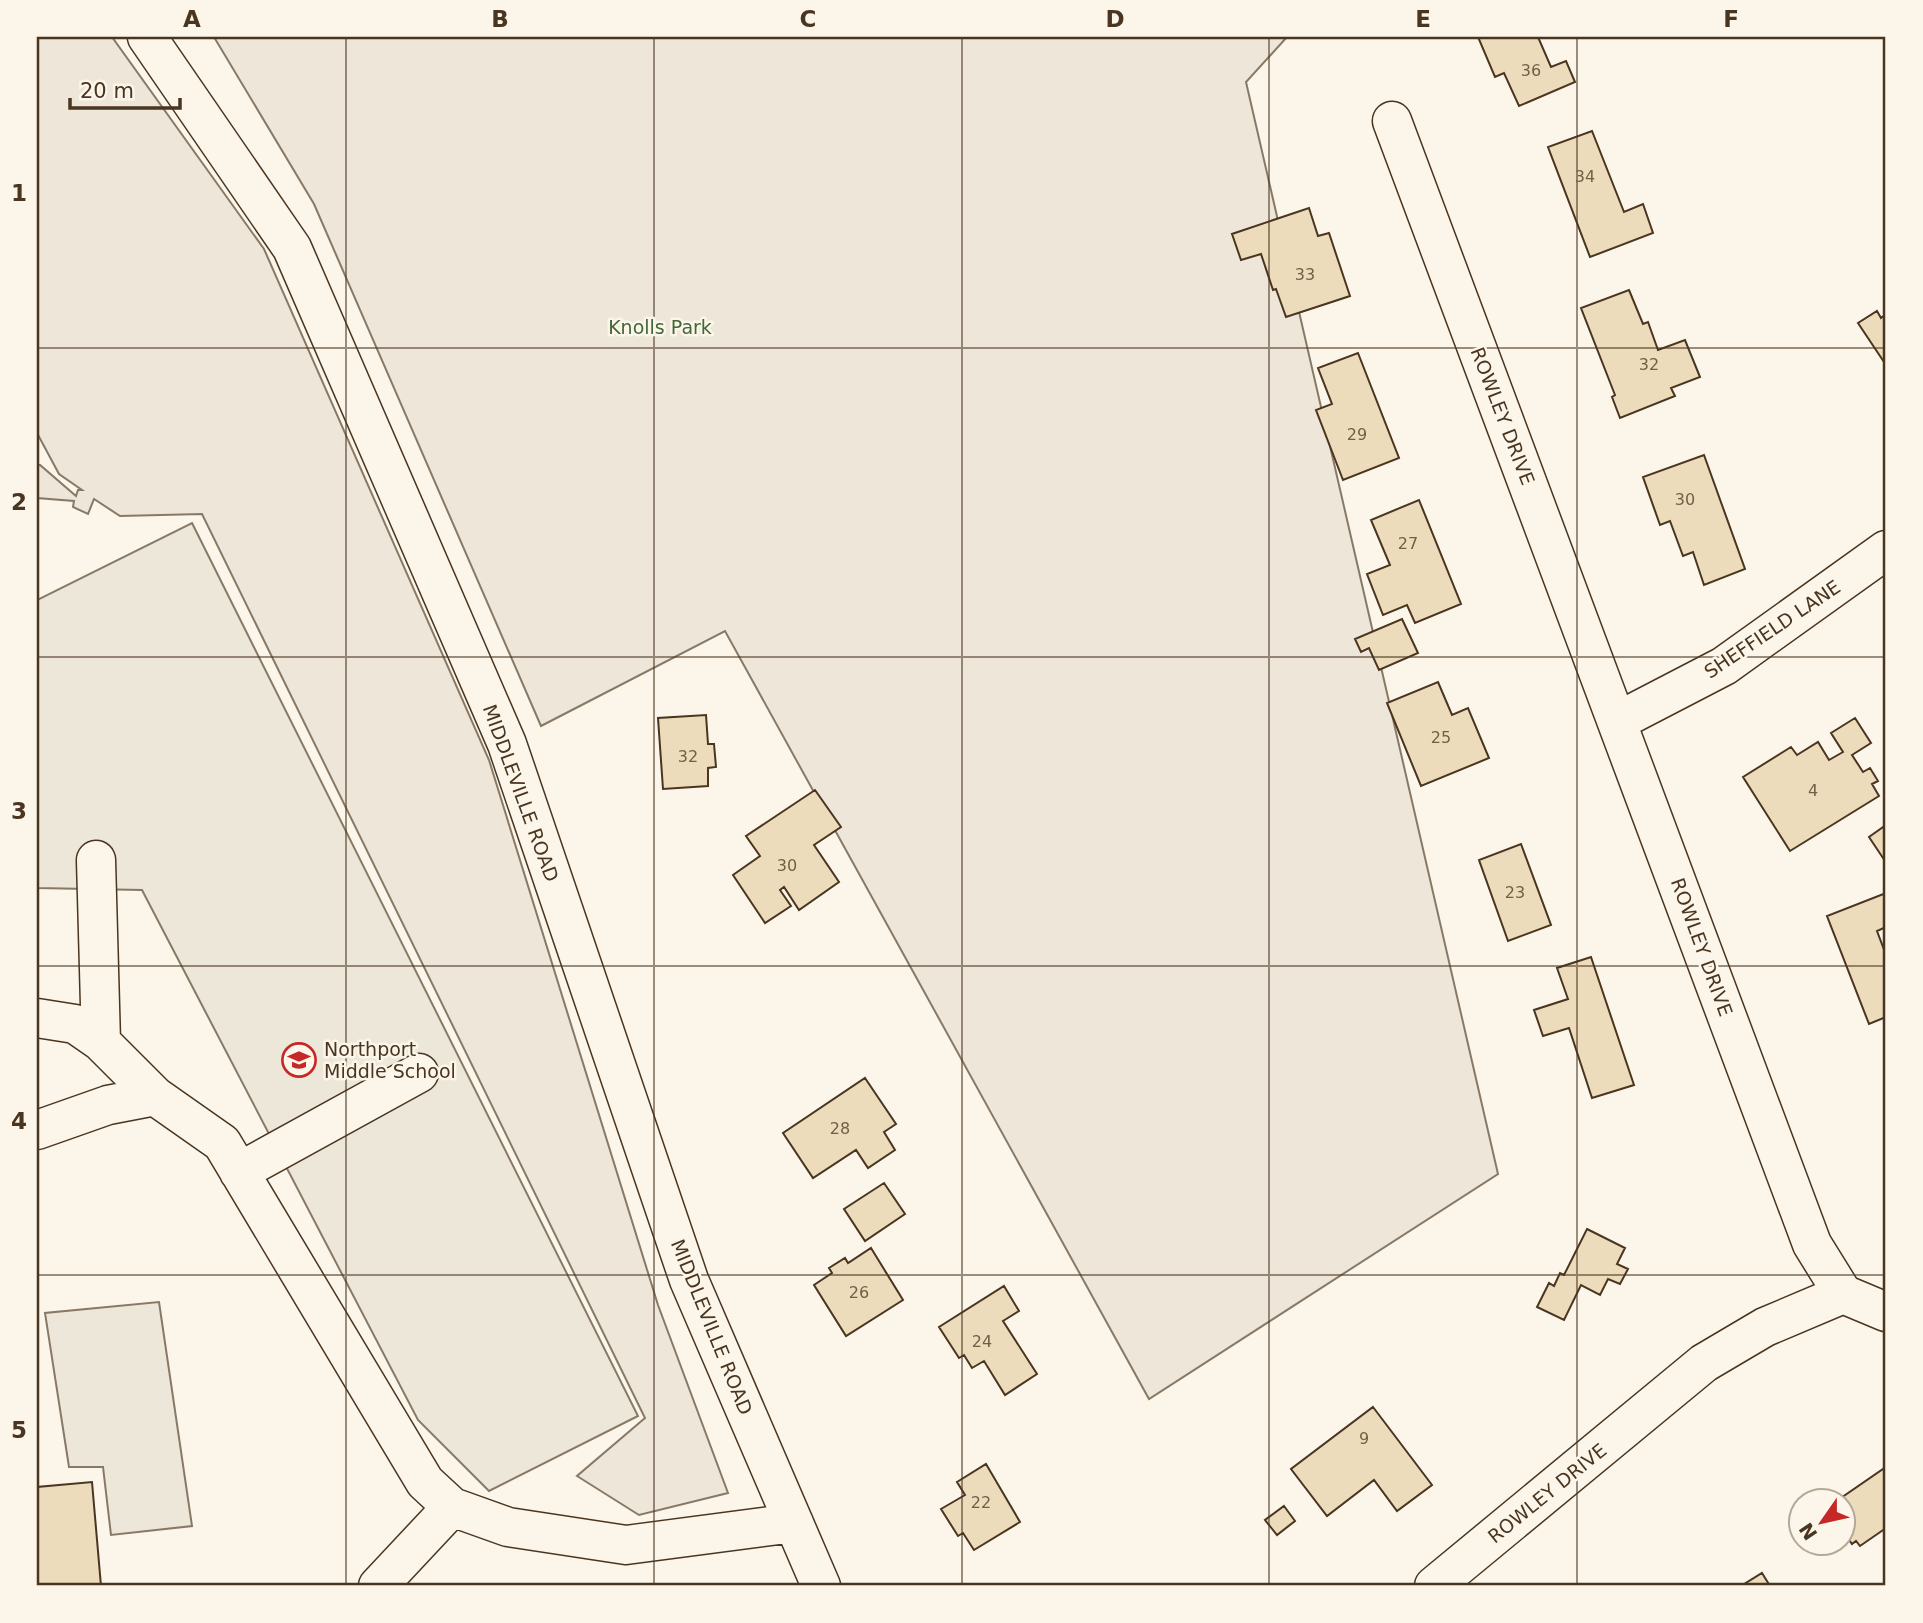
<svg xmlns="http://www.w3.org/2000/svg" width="1923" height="1623" font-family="'DejaVu Sans',sans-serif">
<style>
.green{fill:#ede6d9;stroke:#887966;stroke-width:2}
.parking{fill:#ede7d9;stroke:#887966;stroke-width:2}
.building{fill:#ecdcbc;stroke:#4a3520;stroke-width:2}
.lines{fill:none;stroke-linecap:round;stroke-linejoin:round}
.minor-casing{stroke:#4a3520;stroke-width:41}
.minor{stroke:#fbf6e9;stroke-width:38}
.grid{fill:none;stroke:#4a3520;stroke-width:2;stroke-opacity:0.55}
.labels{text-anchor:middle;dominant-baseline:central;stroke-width:5;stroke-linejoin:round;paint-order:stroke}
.number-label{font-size:16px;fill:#725f47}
.park-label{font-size:19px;fill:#436837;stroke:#fbf6e9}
.street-label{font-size:19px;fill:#4a3520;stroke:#fbf6e9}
.poi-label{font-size:19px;fill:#4a3520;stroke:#fbf6e9;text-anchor:start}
.neatline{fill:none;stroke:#4a3520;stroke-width:2.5}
.grid-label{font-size:23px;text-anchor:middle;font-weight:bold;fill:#4a3520}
</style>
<rect width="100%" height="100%" fill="#fbf6e9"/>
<path class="green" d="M37,37H112L264,249L489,760L658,1305L728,1493L639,1515L577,1476L645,1418L202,514L120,516L94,499L88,514L73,507L74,501L37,498V466L40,465L76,496L78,490H82L59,474L37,433Z
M214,37H1287L1246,82L1498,1174L1149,1399L725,631L541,726L314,204Z"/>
<path class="parking" d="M192,523L638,1416L489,1491L418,1420L142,890L37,888V600Z
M159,1302L192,1526L111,1535L103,1467H69L45,1313Z"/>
<path class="building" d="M1478,37H1538L1551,67L1566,61L1575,82L1519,106L1504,73L1495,77Z
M1592,131L1624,212L1643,204L1653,233L1590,257L1548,147Z
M1309,208L1318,236L1329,233L1350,296L1286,317L1276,289L1273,290L1261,254L1241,260L1232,234Z
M1629,290L1643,324L1648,322L1658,350L1685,340L1700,377L1671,388L1675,396L1620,418L1612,397L1615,395L1581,308Z
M1877,311L1881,318L1886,314V365L1858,323Z
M1358,353L1399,458L1343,480L1316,410L1332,404L1318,368Z
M1704,455L1745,569L1704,585L1693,552L1683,556L1670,521L1660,525L1643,477Z
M1419,500L1461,604L1415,623L1407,605L1383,615L1367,574L1390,565L1371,520Z
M1402,619L1418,653L1379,670L1369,648L1361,652L1355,639Z
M1438,682L1452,715L1468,708L1489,758L1421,786L1387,703Z
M706,715L708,744H714L716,767L708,768V786L663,789L658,718Z
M1855,718L1871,743L1852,755L1863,772L1870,768L1878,781L1872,784L1879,796L1790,851L1743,777L1791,747L1797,755L1818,742L1829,760L1843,752L1831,733Z
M815,790L841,827L814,845L839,882L799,910L784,887L780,890L791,906L765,923L733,875L760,856L746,836Z
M1886,825V860L1885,861L1869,837Z
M1521,844L1551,925L1508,941L1479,860Z
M1886,893V927L1877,931L1886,955V1017L1869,1024L1827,916Z
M1591,957L1634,1085L1592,1098L1569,1028L1543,1036L1534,1010L1568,999L1557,968Z
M865,1078L896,1124L884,1132L895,1150L868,1168L856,1150L813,1178L783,1133Z
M884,1183L905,1214L865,1241L844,1209Z
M1587,1229L1625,1248L1617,1264L1628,1269L1620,1284L1608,1279L1600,1295L1581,1285L1564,1320L1537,1307L1549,1283L1554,1286L1560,1273L1564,1275Z
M871,1248L903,1300L846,1336L814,1285L832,1273L829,1268L845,1258L848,1263Z
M1004,1286L1019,1311L1003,1321L1037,1374L1005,1395L984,1361L972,1368L964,1355L959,1358L939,1327Z
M1373,1407L1432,1485L1397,1511L1374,1480L1327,1516L1291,1469Z
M986,1464L1020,1522L974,1550L963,1533L958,1536L941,1509L965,1495L957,1482Z
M1886,1467V1528L1860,1546L1856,1541L1852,1544L1842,1530V1500H1838Z
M92,1482L101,1586H37V1487Z
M1284,1506L1295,1521L1277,1535L1265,1520Z
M1762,1573L1770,1586H1741Z"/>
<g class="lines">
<g class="minor-casing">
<path id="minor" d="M147,37L292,248L507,744L689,1280L821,1586
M1392,121L1812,1244L1843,1294L1765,1327L1704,1363L1434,1586
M1618,721L1724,666L1886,550
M96,860L101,1042
M37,1018L75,1024L101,1042L155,1096L222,1143L425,1482L452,1507L508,1527L626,1545L794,1523
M37,1130L108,1105L155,1096
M239,1172L419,1073
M1843,1294L1886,1312
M378,1586L452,1507"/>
</g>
<use href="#minor" class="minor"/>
</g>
<path class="grid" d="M346,37V1586M654,37V1586M962,37V1586M1269,37V1586M1577,37V1586M37,348H1886M37,657H1886M37,966H1886M37,1275H1886"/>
<defs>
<g id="school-ring" transform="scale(1.75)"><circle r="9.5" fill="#fbf6e9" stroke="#c62828" stroke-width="1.5"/><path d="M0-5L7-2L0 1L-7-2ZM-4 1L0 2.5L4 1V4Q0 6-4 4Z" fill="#c62828"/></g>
</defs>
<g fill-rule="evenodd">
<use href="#school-ring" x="299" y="1060"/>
</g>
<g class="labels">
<g class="number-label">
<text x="1531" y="70">36</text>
<text x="1585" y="176">34</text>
<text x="1305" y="274">33</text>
<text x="1649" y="364">32</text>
<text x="1357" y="434">29</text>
<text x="1685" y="499">30</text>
<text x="1408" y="543">27</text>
<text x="1441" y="737">25</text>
<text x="688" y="756">32</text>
<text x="1813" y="790">4</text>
<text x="787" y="865">30</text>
<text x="1515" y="892">23</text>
<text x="840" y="1128">28</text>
<text x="859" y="1292">26</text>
<text x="982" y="1341">24</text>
<text x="1364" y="1438">9</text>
<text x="981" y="1502">22</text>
</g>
<g class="park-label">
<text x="660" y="327">Knolls Park</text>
</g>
<g class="street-label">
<text transform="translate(1503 416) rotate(69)">ROWLEY DRIVE</text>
<text transform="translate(1772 629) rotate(-34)">SHEFFIELD LANE</text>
<text transform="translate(521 793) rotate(70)">MIDDLEVILLE ROAD</text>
<text transform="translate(1702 947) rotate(70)">ROWLEY DRIVE</text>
<text transform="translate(712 1327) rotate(68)">MIDDLEVILLE ROAD</text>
<text transform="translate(1547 1493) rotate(-39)">ROWLEY DRIVE</text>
</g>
<g class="poi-label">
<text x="324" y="1049">Northport<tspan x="324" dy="22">Middle School</tspan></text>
</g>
</g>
<rect width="1923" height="1623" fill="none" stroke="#fbf6e9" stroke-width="77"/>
<g transform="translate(1822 1522) rotate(236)"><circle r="33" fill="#fbf6e9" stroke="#b4a999" stroke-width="2"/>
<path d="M0-5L12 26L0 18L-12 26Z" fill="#c62828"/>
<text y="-10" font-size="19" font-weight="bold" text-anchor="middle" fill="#4a3520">N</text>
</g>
<path d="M70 98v10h110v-10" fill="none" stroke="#4a3520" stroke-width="3.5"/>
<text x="80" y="98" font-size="21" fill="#4a3520" stroke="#fbf6e9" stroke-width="5" paint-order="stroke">20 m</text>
<rect x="38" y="38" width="1846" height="1546" class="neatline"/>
<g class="grid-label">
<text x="192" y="27">A</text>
<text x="500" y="27">B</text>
<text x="808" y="27">C</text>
<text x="1115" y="27">D</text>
<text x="1423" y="27">E</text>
<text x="1731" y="27">F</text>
<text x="19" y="201">1</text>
<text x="19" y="510">2</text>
<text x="19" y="819">3</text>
<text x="19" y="1129">4</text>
<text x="19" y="1438">5</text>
</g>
</svg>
